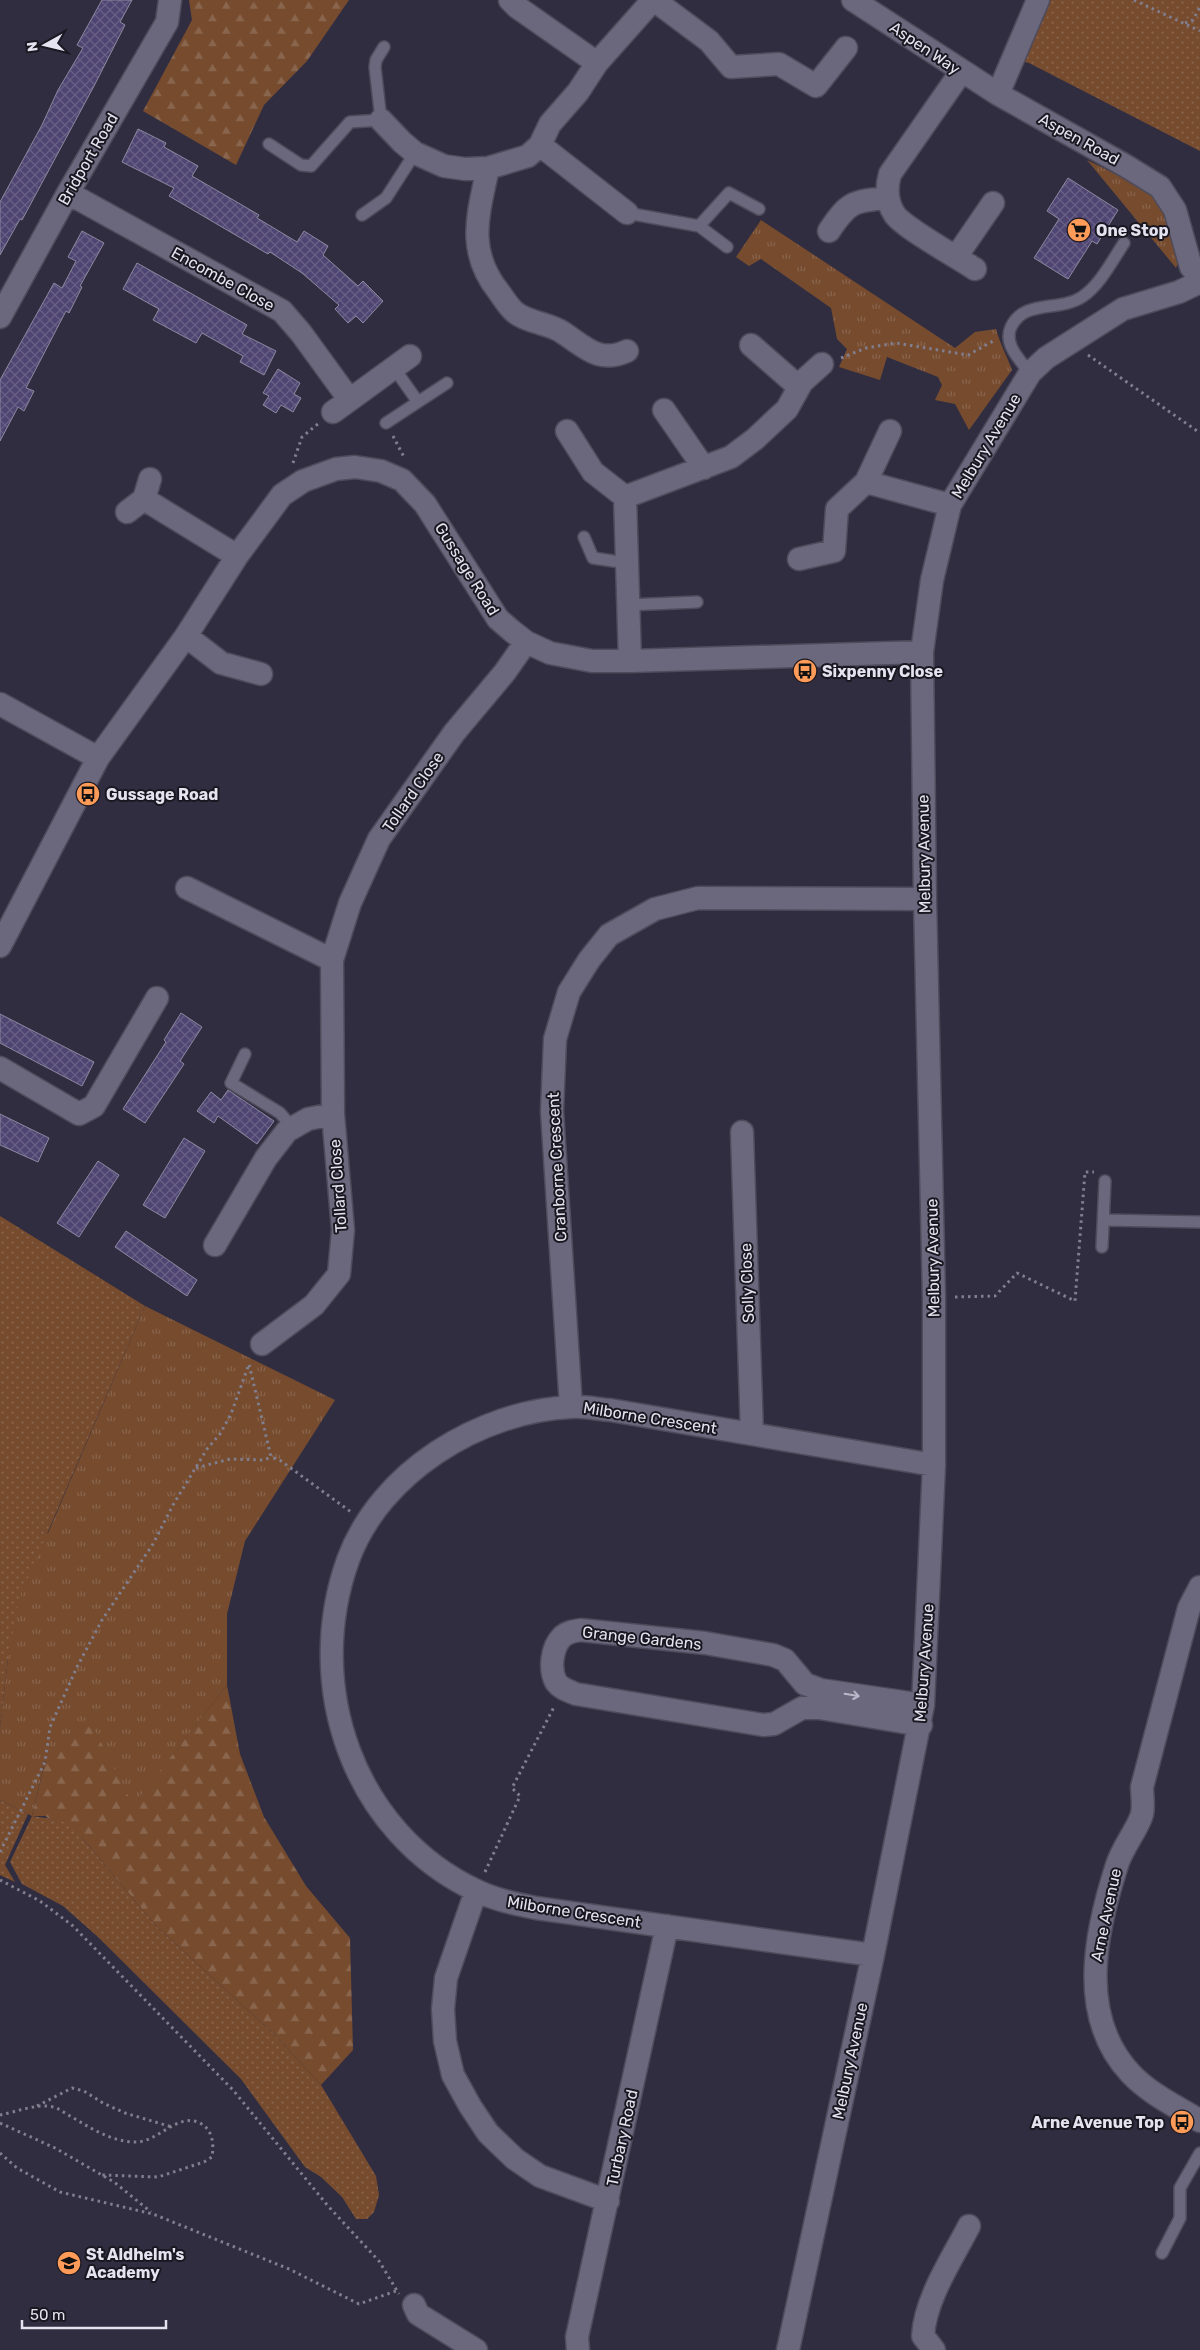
<svg xmlns="http://www.w3.org/2000/svg" width="1200" height="2350" font-family="Rubik,sans-serif">
<style>
.grass{fill:url(#grass-tufts)}
.forest{fill:url(#forest-firs)}
.park{fill:url(#park-dots)}
.building{fill:url(#building-cross-hatch);stroke:#8c889f}
.lines{fill:none;stroke-linecap:round;stroke-linejoin:round}
.service-casing{stroke:#4e4b5b;stroke-width:14}
.minor-casing{stroke:#4e4b5b;stroke-width:25}
.path{stroke:#817e8e;stroke-width:3;stroke-dasharray:2.5 4;stroke-linecap:butt}
.service{stroke:#6b677d;stroke-width:11}
.minor{stroke:#6b677d;stroke-width:22}
.oneway{stroke:#bab8c8}
.labels{text-anchor:middle;dominant-baseline:central;stroke-width:4;stroke-linejoin:round;paint-order:stroke}
.street-label{font-size:16px;fill:#e5e3f0;stroke:#191720}
.poi-label{font-size:16px;font-weight:bold;fill:#e5e3f0;stroke:#191720;text-anchor:start}
</style>
<defs>
<pattern id="grass-tufts" width="24" height="20" patternUnits="userSpaceOnUse" patternTransform="scale(1.25)"><rect width="24" height="20" fill="#764b2e"/><path d="M3 7l-1-3M5 7V3M7 7l1-3M15 17l-1-3M17 17v-4M19 17l1-3" fill="none" stroke="#89654d"/></pattern>
<pattern id="forest-firs" width="22" height="20" patternUnits="userSpaceOnUse" patternTransform="scale(1.25)"><rect width="22" height="20" fill="#764b2e"/><path d="M5 1l3.5 6h-7zM16 11l3.5 6h-7z" fill="#89654d"/></pattern>
<pattern id="park-dots" width="8" height="8" patternUnits="userSpaceOnUse" patternTransform="scale(1.25)"><rect width="8" height="8" fill="#764b2e"/><path d="M2 2h.1M6 6h.1" fill="none" stroke="#89654d" stroke-width="1.8" stroke-linecap="round"/></pattern>
<pattern id="building-cross-hatch" width="8" height="8" patternUnits="userSpaceOnUse" patternTransform="scale(1.25)"><rect width="8" height="8" fill="#4f4572"/><path d="M0 0l8 8M0 8l8-8" fill="none" stroke="#686086"/></pattern>
</defs>
<rect width="100%" height="100%" fill="#312d41"/>
<path class="grass" d="M1087,160L1140,186L1161,201L1180,258L1176,268Z
M761,220L955,348L975,332L996,329C1000,344 1007,356 1012,370L969,430L955,404L935,400L942,385L938,377L887,357L880,380L839,367L847,349L837,339L831,308L761,259L749,266L736,257Z
M145,1306L335,1400L245,1541L227,1614V1685L133,1806L45,1761L32,1816L0,1800V1727L8,1658L0,1554L48,1533Z"/>
<path class="forest" d="M189,0H349L307,61L264,105L236,165L143,111L192,20Z
M227,1685L240,1754L264,1817L306,1886L350,1938L353,2050L321,2085L274,2034L156,1926L84,1840L45,1816H32L45,1762L88,1717L133,1805Z"/>
<path class="park" d="M1043,0H1200V151L1029,63L1017,60Z
M0,1216L145,1306L19,1599L8,1658L0,1727Z
M0,1800L28,1814L5,1865L15,1882L0,1875Z
M32,1816L61,1820L84,1840L156,1926L274,2034L321,2085L376,2176L379,2195L374,2212L367,2219H356L342,2197L321,2177L305,2167L241,2079L98,1937L63,1906L22,1884L10,1862Z"/>
<path class="building" d="M102,0H132L120,22L125,25L94,86L22,220L20,219L0,255V202L42,125L58,90L83,48L77,45Z
M138,129L166,143L164,147L198,166L192,176L259,215L257,218L297,242L304,231L328,246L323,255L358,286L363,281L383,301L363,323L356,316L348,323L335,309L339,305L302,273L270,252L268,254L169,196L174,188L122,162Z
M1068,178L1118,210L1097,244L1092,241L1068,279L1034,258L1059,219L1047,211Z
M82,231L104,243L80,286L82,287L69,313L66,311L26,388L34,391L24,411L18,407L0,441V380L54,283L62,288L76,261L68,257Z
M137,263L247,325L242,334L276,351L264,375L240,362L243,356L202,333L196,343L153,320L159,309L123,289Z
M278,369L300,383L294,394L301,398L293,412L281,405L276,413L263,405L269,396L263,393Z
M181,1013L202,1027L180,1061L184,1064L145,1123L123,1109L166,1042L164,1040Z
M0,1014L94,1062L82,1086L0,1043Z
M228,1090L274,1121L257,1144L218,1116L214,1123L197,1111L211,1092L221,1100Z
M0,1114L49,1138L38,1162L0,1145Z
M184,1138L205,1151L165,1218L143,1205Z
M98,1161L119,1175L79,1237L57,1223Z
M126,1231L197,1280L187,1296L115,1247Z"/>
<g class="lines">
<g class="service-casing">
<path id="service" d="M269,144L301,165L311,166L350,122L381,120L375,67L376,60L384,47
M627,213L699,226L727,247
M362,215L386,198L415,153
M699,226L729,193L759,209
M394,368L418,402
M1030,373C1020,360 1003,344 1011,327C1024,299 1059,312 1082,297C1100,285 1112,261 1124,243
M386,423L447,383
M584,537L593,558L627,563
M628,605L697,602
M245,1054L231,1083L280,1113L293,1128
M1104,1220L1200,1222
M1102,1247L1105,1181
M1162,2253L1180,2218V2188L1200,2153"/>
</g>
<g class="minor-casing">
<path id="minor" d="M510,0L517,7L597,63
M654,0L709,41L731,67L779,64L816,86L846,48
M853,0L998,94
M1038,0L998,94L1126,166L1160,187L1175,210L1191,267L1200,277
M961,72L890,174C886,188 887,203 895,215C906,229 957,257 975,269
M381,120L402,142L415,153L444,166L465,169L488,168L528,156L540,145L550,124L578,92L597,63L653,0
M540,145L627,213
M488,168C478,215 466,251 499,292C504,299 510,309 516,313C529,323 548,323 562,332C585,347 599,364 627,351
M68,193L282,311L301,333L349,399
M829,231C849,201 854,201 888,198
M956,257L993,203
M0,317L68,193L167,22L170,0
M751,345L799,387
M664,410L704,468
M333,412L410,356
M567,431L593,472L625,497
M890,431L866,482L950,505
M144,499L237,556
M127,512L144,499L150,479
M799,559L834,551L837,509L866,482
M186,636L221,663L261,674
M630,661L625,497L731,457L755,439L787,409L802,382L822,364
M0,704L98,758
M187,888L332,960
M0,946L98,758L186,636L237,556L282,495L303,481L336,469L355,467L381,471L402,480L425,504L498,619L512,631L526,642L550,653L592,661H630L922,652
M0,1068L79,1114L94,1106L157,998
M742,1132L752,1434
M215,1245L266,1158L287,1131L308,1119L333,1114
M262,1344L314,1305L339,1274L343,1230L333,1114L332,960L350,903L379,839L454,733L505,672L526,642
M571,1407L552,1111L555,1039L569,992L589,960L609,935L655,909L698,898L925,899
M1200,1587L1189,1608L1142,1787C1142,1795 1144,1806 1142,1814C1139,1827 1122,1848 1117,1865C1095,1933 1077,2017 1131,2074C1150,2094 1176,2106 1200,2121
M921,1725L819,1708H802L774,1724L763,1725L576,1694C569,1691 561,1689 556,1682C549,1669 552,1647 562,1637C567,1632 574,1631 581,1630L705,1643L773,1655L785,1660L805,1684L821,1690L923,1705
M476,1891L446,1978L443,2009L445,2041L453,2075L470,2106L488,2133L515,2159L540,2176L608,2201
M873,1955L536,1908C516,1904 496,1900 477,1891C353,1833 303,1686 348,1560C380,1472 480,1411 571,1407C584,1406 597,1409 610,1410L934,1465
M414,2305L418,2314L476,2350
M578,2350L577,2337L667,1926
M788,2350L873,1955L923,1705L934,1465V1298L925,899L922,652L932,580L950,505L1030,373L1046,358L1123,309L1179,292L1200,282
M934,2350L923,2336C925,2299 952,2259 969,2226"/>
</g>
<path class="path" d="M1134,0L1200,31
M1185,23L1193,20L1200,7
M1088,355L1200,433
M841,358L866,348L896,343L968,355L995,340
M393,436L405,459
M293,463L302,437L319,423
M955,1297L995,1296L1017,1273L1075,1301L1085,1172H1094
M196,1468L230,1459L264,1460L271,1457
M0,1852L45,1762L50,1727L77,1667L102,1620L153,1544L173,1505L207,1449L220,1434L231,1414L249,1364L271,1457L281,1461L351,1512
M485,1872L520,1796L512,1788L555,1705
M0,1880L40,1901L73,1926L233,2090L328,2206L379,2261L399,2294
M37,2106L72,2088L84,2091L103,2103L125,2113L172,2127
M0,2115C16,2112 37,2103 53,2107C59,2108 64,2113 70,2116C91,2128 111,2142 136,2142C158,2142 178,2112 200,2123C213,2130 214,2144 212,2157L204,2162L158,2177L102,2175
M0,2123L55,2148L114,2182L151,2212
M0,2153L17,2168L60,2192L153,2214L289,2269L359,2304L396,2291"/>
<use href="#service" class="service"/>
<use href="#minor" class="minor"/>
</g>
<defs><path id="oneway-shaft" d="M-6 0H5M1.5-3L5.5 0L1.5 3" fill="none" stroke-width="1.6" stroke-linecap="round" stroke-linejoin="round" transform="scale(1.25)"/></defs>
<use class="oneway" href="#oneway-shaft" transform="translate(852 1695) rotate(9)"/>
<defs>
<g id="supermarket-disc" transform="scale(1.25)"><circle r="9.5" fill="#fe9b58" stroke="#191720"/><path d="M-6-5.5h2.5l.6 2H6L4.5 2H-2.5L-4.4-4H-6ZM-1.5 3.2a1.3 1.3 0 1 0 .1 0ZM3 3.2a1.3 1.3 0 1 0 .1 0Z" fill="#111"/></g>
<g id="bus-disc" transform="scale(1.25)"><circle r="9.5" fill="#fe9b58" stroke="#191720"/><path d="M-5-6H5V4H4V6H2V4H-2V6H-4V4H-5ZM-3.5-4V0h7V-4ZM-3.5 1.2v1.5H-2V1.2ZM2 1.2v1.5H3.5V1.2Z" fill="#111"/></g>
<g id="school-disc" transform="scale(1.25)"><circle r="9.5" fill="#fe9b58" stroke="#191720"/><path d="M0-5L7-2L0 1L-7-2ZM-4 1L0 2.5L4 1V4Q0 6-4 4Z" fill="#111"/></g>
</defs>
<g fill-rule="evenodd">
<use href="#supermarket-disc" x="1079" y="230"/>
<use href="#bus-disc" x="805" y="671"/>
<use href="#bus-disc" x="88" y="794"/>
<use href="#bus-disc" x="1182" y="2122"/>
<use href="#school-disc" x="69" y="2263"/>
</g>
<g class="labels">
<g class="street-label">
<text transform="translate(925 48) rotate(34)">Aspen Way</text>
<text transform="translate(1079 139) rotate(29)">Aspen Road</text>
<text transform="translate(88 159) rotate(-60)">Bridport Road</text>
<text transform="translate(223 279) rotate(29)">Encombe Close</text>
<text transform="translate(986 446) rotate(-59)">Melbury Avenue</text>
<text transform="translate(467 569) rotate(58)">Gussage Road</text>
<text transform="translate(413 792) rotate(-55)">Tollard Close</text>
<text transform="translate(924 854) rotate(-91)">Melbury Avenue</text>
<text transform="translate(557 1167) rotate(-93)">Cranborne Crescent</text>
<text transform="translate(338 1186) rotate(-94)">Tollard Close</text>
<text transform="translate(933 1258) rotate(-91)">Melbury Avenue</text>
<text transform="translate(747 1283) rotate(-92)">Solly Close</text>
<text transform="translate(650 1418) rotate(9)">Milborne Crescent</text>
<text transform="translate(642 1638) rotate(6)">Grange Gardens</text>
<text transform="translate(924 1663) rotate(-86)">Melbury Avenue</text>
<text transform="translate(574 1912) rotate(9)">Milborne Crescent</text>
<text transform="translate(1106 1915) rotate(-78)">Arne Avenue</text>
<text transform="translate(850 2061) rotate(-78)">Melbury Avenue</text>
<text transform="translate(622 2138) rotate(-78)">Turbary Road</text>
</g>
<g class="poi-label">
<text x="1096" y="230">One Stop</text>
<text x="822" y="671">Sixpenny Close</text>
<text x="106" y="794">Gussage Road</text>
<text x="1164" y="2122" text-anchor="end">Arne Avenue Top</text>
<text x="86" y="2254">St Aldhelm's<tspan x="86" dy="18">Academy</tspan></text>
</g>
</g>
<g transform="translate(45 45) rotate(262)" stroke="#191720" stroke-width="4" paint-order="stroke">
<path d="M0-4L9 19L0 12L-9 19Z" fill="#e5e3f0"/>
<text y="-8" font-size="14" font-weight="bold" text-anchor="middle" fill="#e5e3f0">N</text>
</g>
<path d="M22 2320v8h144v-8" fill="none" stroke="#e5e3f0" stroke-width="2.5"/>
<text x="30" y="2320" font-size="15" fill="#e5e3f0" stroke="#191720" stroke-width="4" paint-order="stroke">50 m</text>
</svg>
